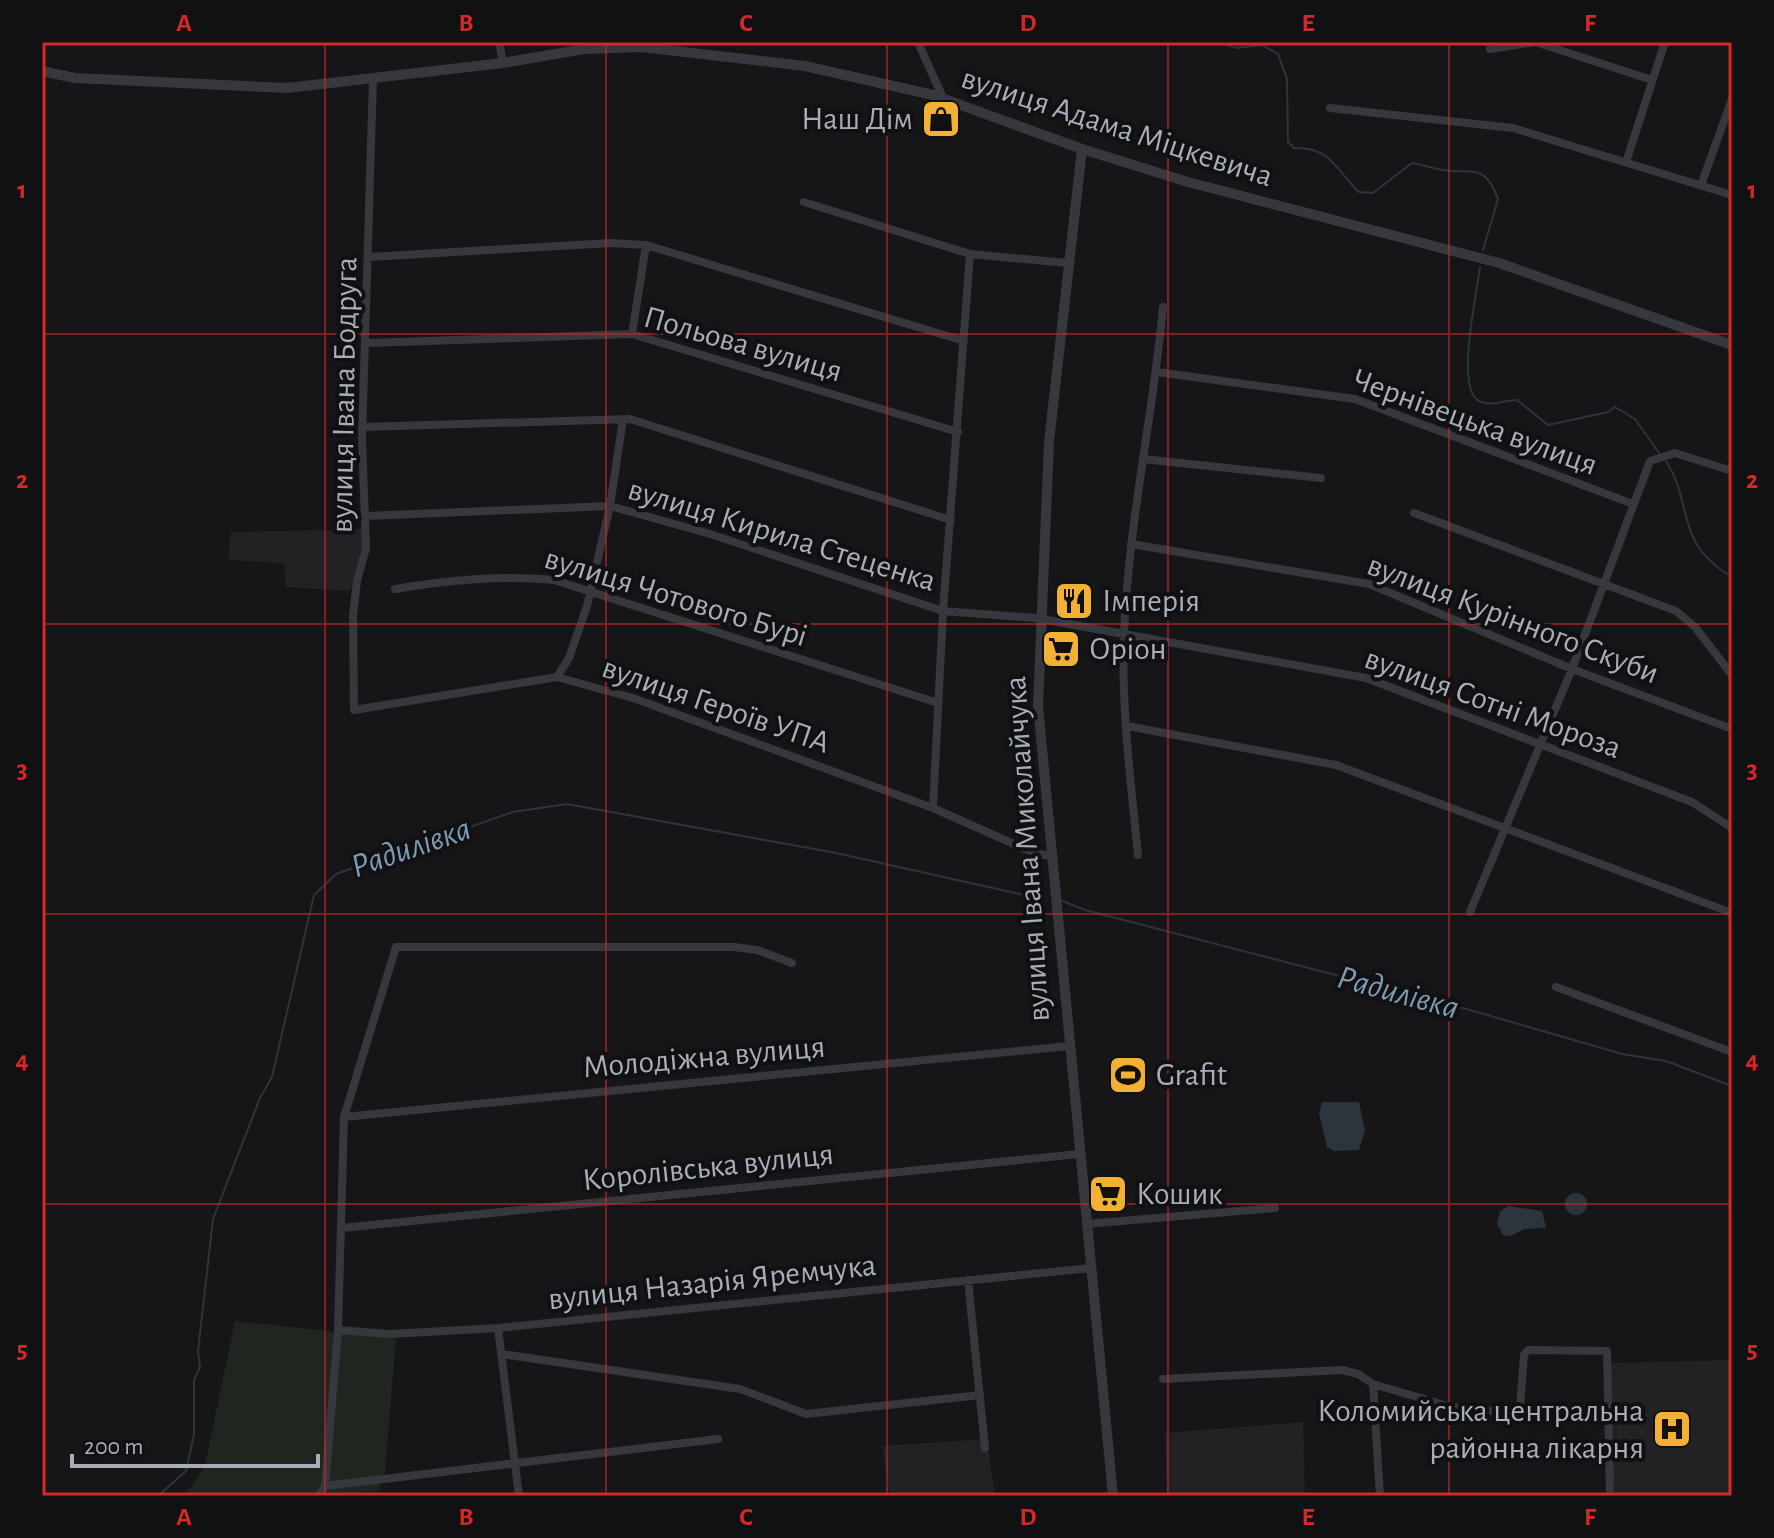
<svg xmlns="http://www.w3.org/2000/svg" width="1774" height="1538" font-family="'Alegreya Sans',sans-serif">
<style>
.built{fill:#222225}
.green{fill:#1e261f}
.water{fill:#2c353c}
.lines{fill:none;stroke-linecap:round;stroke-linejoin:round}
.stream{stroke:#2c353c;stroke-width:2}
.minor{stroke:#37383d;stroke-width:8}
.tertiary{stroke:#37383d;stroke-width:10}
.grid{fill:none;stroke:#d62828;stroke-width:2;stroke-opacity:0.55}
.labels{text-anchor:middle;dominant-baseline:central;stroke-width:8;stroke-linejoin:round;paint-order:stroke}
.poi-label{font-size:32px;fill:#a8adb8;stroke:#111113;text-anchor:start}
.street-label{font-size:32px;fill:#a8adb8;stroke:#111113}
.water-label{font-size:34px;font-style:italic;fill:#7f9bb3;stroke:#111113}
.neatline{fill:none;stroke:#d62828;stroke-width:3}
.grid-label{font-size:26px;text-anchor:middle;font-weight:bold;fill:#d62828}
</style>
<rect width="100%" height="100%" fill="#161618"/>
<path class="built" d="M362,529V552L350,591L286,587L284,563L228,560L231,532Z
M1732,1360V1496H1613L1610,1363Z
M1303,1422L1305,1493L1323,1496H1167L1165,1433Z
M987,1439L995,1496H890L882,1446Z"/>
<path class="green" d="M235,1321L396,1338L385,1472L379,1490L347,1496H185L205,1465Z"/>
<path class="water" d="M1322,1102H1359L1365,1131L1359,1150L1334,1151L1327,1147L1319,1113Z
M1565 1204a11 11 0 1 1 22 0a11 11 0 1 1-22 0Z
M1508,1206L1542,1211L1546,1228L1524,1229L1511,1236L1503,1235L1497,1224L1500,1212Z"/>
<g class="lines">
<path class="stream" d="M1220,42L1237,48L1262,45L1278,54L1287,79L1288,142L1294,148C1332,147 1335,170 1359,192L1373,193L1412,163C1423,164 1432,169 1443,170C1471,175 1484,161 1498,199L1483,250
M1480,267C1477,293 1455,389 1479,401C1492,407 1504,400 1517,400L1548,425L1608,412L1615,407L1635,419L1659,453
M1666,461C1694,504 1673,542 1732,577
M1063,901L1085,910L1463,1008L1622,1054L1666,1061L1732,1086
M42,1494L47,1496
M158,1496L186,1471L194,1435V1380L200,1367L198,1351L213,1219L260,1098L272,1077L314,895L336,874L513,812L567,804L836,853L1042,899"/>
<path class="minor" d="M499,42L503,63
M918,42L943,98
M1490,49L1535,42L1652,80
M373,79L362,437L366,548L357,581L353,616L354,710L557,677L633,698L933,808L1034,853L1050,856
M1330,108L1513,128L1732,195
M1626,162L1665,42
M1701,185L1732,99
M804,202L970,254L1067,263
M369,257L610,243L646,245L964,341
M632,334L646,245
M366,343L632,334L958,432
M1157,372L1355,399L1633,504
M364,427L630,419L951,520
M1143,459L1321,478
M1414,513L1676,611L1695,627L1732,675
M366,516L610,506L710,534L943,611L1036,618L1366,678L1692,802L1732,828
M1131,544L1369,584L1572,669L1732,729
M395,589C449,580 500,575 554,580L938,703
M557,677L569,658L587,606L610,506L623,419
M1127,726L1336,765L1732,913
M933,808L943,611L970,254
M1138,855C1131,783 1121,708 1124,635C1128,525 1153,417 1163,307
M1470,912L1572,669L1650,461L1675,453L1732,471
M1556,987L1732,1052
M344,1117L1069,1046
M1086,1224L1275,1208
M342,1228L1079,1154
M968,1280L985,1448
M498,1328L519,1496
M338,1330L389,1334L498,1328L1091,1268
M502,1354L740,1389L806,1414L980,1395
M1163,1379L1342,1370L1358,1374L1373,1384L1451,1407L1493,1411L1520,1407L1524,1355L1528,1350L1607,1351L1610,1496
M1373,1384L1380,1496
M1520,1407L1609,1409
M325,1486L718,1439
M319,1496L325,1486L338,1330L344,1117L396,947H734L757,950L792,963"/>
<path class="tertiary" d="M42,71L75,78L287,88L503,63L584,49L641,47L805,66L933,95L1082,149L1188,182L1499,263L1732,345
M1082,149L1049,442L1038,706L1113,1496"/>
</g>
<path class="grid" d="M325,42V1496M606,42V1496M887,42V1496M1168,42V1496M1449,42V1496M42,334H1732M42,624H1732M42,914H1732M42,1204H1732"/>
<defs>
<g id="shop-square" transform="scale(2)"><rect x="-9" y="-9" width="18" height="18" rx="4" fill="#f2b134" stroke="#111113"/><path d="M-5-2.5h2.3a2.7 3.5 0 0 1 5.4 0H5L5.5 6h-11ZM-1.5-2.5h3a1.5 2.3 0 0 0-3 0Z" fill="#111"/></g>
<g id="restaurant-square" transform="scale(2)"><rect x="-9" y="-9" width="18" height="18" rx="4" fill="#f2b134" stroke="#111113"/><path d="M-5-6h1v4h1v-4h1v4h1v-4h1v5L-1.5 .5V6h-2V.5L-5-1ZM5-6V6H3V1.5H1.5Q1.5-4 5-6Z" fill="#111"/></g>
<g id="supermarket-square" transform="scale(2)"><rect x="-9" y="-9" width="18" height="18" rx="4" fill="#f2b134" stroke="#111113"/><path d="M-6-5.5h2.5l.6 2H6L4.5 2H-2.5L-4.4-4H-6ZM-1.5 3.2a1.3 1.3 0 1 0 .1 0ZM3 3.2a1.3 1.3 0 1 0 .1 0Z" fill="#111"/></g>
<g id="stadium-square" transform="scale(2)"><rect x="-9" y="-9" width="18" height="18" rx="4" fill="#f2b134" stroke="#111113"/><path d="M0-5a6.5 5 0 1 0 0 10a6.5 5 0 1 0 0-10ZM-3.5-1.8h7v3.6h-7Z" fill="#111"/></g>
<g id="hospital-square" transform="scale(2)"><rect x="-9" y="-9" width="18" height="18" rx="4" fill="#f2b134" stroke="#111113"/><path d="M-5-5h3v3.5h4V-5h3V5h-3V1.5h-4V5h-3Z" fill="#111"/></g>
</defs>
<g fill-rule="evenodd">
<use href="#shop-square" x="941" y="119"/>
<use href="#restaurant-square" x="1074" y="601"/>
<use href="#supermarket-square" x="1061" y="649"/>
<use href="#stadium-square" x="1128" y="1075"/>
<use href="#supermarket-square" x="1108" y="1194"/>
<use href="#hospital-square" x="1672" y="1429"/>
</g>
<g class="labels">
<g class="poi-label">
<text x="913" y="119" text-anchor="end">Наш Дім</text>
<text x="1102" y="601">Імперія</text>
<text x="1089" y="649">Оріон</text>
<text x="1156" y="1075">Grafit</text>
<text x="1136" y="1194">Кошик</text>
<text x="1644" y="1411" text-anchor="end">Коломийська центральна<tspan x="1644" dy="37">районна лікарня</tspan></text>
</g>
<g class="street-label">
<text transform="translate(1117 127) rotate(18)">вулиця Адама Міцкевича</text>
<text transform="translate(743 344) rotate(16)">Польова вулиця</text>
<text transform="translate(344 395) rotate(-89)">вулиця Івана Бодруга</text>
<text transform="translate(1475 422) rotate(20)">Чернівецька вулиця</text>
<text transform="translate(782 535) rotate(17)">вулиця Кирила Стеценка</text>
<text transform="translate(676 597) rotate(17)">вулиця Чотового Бурі</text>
<text transform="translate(1513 619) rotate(21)">вулиця Курінного Скуби</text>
<text transform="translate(1493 703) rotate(20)">вулиця Сотні Мороза</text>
<text transform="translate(716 705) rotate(19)">вулиця Героїв УПА</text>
<text transform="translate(1027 849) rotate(-94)">вулиця Івана Миколайчука</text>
<text transform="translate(704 1057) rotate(-5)">Молодіжна вулиця</text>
<text transform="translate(708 1167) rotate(-6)">Королівська вулиця</text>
<text transform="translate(712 1282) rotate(-6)">вулиця Назарія Яремчука</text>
</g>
<g class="water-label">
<text transform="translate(411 848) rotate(-19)">Радилівка</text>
<text transform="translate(1398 993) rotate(15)">Радилівка</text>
</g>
</g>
<rect width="1774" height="1538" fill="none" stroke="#111113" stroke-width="88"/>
<path d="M72 1454v12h246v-12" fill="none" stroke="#a8adb8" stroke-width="4"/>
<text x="84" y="1454" font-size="24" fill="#a8adb8" stroke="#111113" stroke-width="6" paint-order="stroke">200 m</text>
<rect x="44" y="44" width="1686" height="1450" class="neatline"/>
<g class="grid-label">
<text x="184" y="31">A</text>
<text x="466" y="31">B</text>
<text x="746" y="31">C</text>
<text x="1028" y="31">D</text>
<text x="1308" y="31">E</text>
<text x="1590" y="31">F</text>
<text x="22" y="198">1</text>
<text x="1752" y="198">1</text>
<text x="22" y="488">2</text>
<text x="1752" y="488">2</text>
<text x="22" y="778">3</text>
<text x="1752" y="778">3</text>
<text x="22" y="1068">4</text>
<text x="1752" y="1068">4</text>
<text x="22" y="1358">5</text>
<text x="1752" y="1358">5</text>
<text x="184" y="1525">A</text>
<text x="466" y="1525">B</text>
<text x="746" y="1525">C</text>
<text x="1028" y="1525">D</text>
<text x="1308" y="1525">E</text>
<text x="1590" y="1525">F</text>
</g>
</svg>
